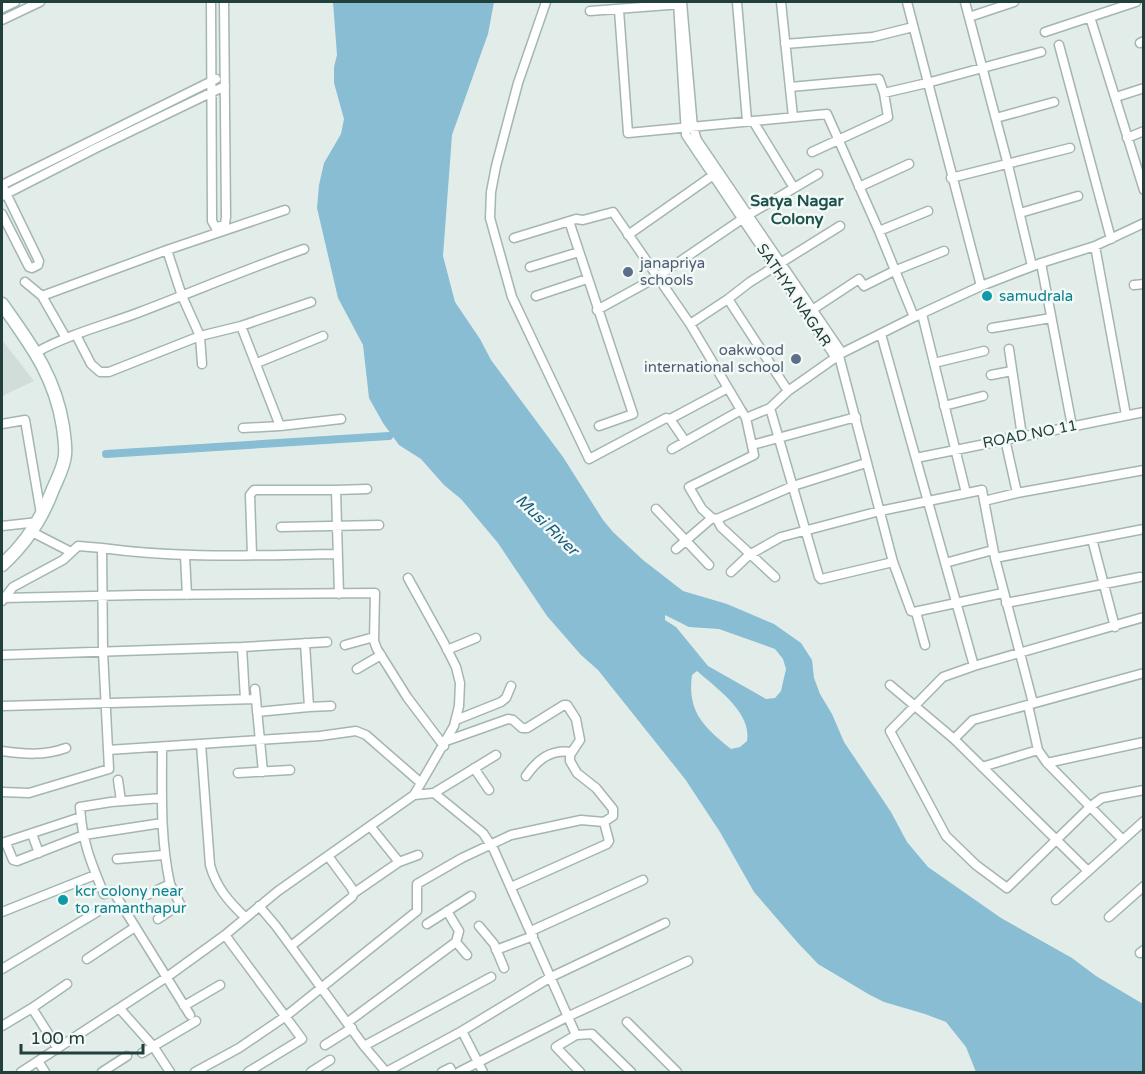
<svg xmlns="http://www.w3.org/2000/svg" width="1145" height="1074" font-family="'Varela Round',sans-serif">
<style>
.built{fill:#d0ddd9}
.water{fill:#88bdd4;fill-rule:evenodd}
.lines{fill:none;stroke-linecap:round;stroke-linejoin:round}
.canal{stroke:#88bdd4;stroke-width:8}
.street-casing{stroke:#a4b5b2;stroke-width:11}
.secondary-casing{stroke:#a0b9b4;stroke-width:15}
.street{stroke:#fff;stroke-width:8}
.secondary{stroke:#fff;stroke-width:12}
.service-dot{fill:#5c6f8a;stroke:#f3f9f7;stroke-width:2}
.culture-dot{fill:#0f9aa8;stroke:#f3f9f7;stroke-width:2}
.labels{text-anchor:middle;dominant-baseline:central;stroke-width:5;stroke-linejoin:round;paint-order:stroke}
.service-label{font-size:15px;fill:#4e5e75;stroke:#f3f9f7;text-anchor:start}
.street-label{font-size:15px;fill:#213f3b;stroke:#f3f9f7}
.culture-label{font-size:15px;fill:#0d838f;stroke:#f3f9f7;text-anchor:start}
.neighbourhood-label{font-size:16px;font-weight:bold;fill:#1c524c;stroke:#f3f9f7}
.water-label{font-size:16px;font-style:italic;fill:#195e7d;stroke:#f3f9f7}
</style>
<rect width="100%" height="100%" fill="#e2edea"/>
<path class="built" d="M2,340L34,381L2,396Z"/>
<path class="water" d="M333,2H494L488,34L452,135L443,256L455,302L480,339L491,360L563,457L603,520L613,532L643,560L683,591L727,604L774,624L801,643L812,660L814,678L820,694L832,714L844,742L891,812L907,842L928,867L1001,918L1072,958L1096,976L1143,1004V1072H976L966,1047L946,1022L925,1014L884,1002L870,995L818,964L798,943L754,892L720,832L685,779L598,670L581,655L547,616L498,543L461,499L444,485L421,459L399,445L383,423L369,398L363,345L338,298L317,208L319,185L324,163L341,134L344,119L334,83V67L337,55ZM665,615L689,627L719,629L775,649L783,659L786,669L781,691L775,698L766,699L708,666L676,627L665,620ZM697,671C716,688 752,712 747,741L740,747L731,749C704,727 687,712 692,675Z"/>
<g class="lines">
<path class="canal" d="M106,454L389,436"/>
<g class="street-casing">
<path id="street" d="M211,2L212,221L216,228L225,224L226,217L224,2
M546,2L518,83L496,166L491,192L490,218L512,297L589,459L666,418L670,419L685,441
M678,2L686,135L836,358
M682,2L693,128L697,140L842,353
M737,2L747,121
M781,2L793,117
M907,2L981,286
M965,2L1008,165L1032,266
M2,8L15,2
M619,10L628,133L827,114L879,231L914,317
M590,11L682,4
M969,17L1014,2
M1090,17L1144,190
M2,20L40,2
M1045,32L1136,2
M1140,43L1144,41
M785,44L873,37L913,27
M1059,45L1111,239
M790,87L879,79L884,93L927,83L1041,52
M1116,97L1144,88
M996,118L1054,102
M753,121L794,188
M1127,138L1144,131
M812,152L888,117L884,93
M951,178L1070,148
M859,187L909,164
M2,196L96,148L225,86
M1020,213L1078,196
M2,214L29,267L32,268L38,265L39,261L2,185L216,79
M569,221L633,414L599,426
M879,231L928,211
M628,235L712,176
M514,238L576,219L583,220L613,212L690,324L741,410L746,418L754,455L689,487L702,509L712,518
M1095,246L1126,415
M167,250L182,296L200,336L241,326L311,302
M1041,263L1072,426
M530,267L579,252
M25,282L42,296L66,338
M1134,285L1144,284
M42,296L167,250L285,210
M536,296L587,279
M597,310L657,277L748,215L818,174
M812,310L859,279L864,286L894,271L944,251
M922,314L966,493
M690,324L728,299
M241,326L280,426L341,419
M992,328L1051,318
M881,334L974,666
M76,335L91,364L100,372H109L200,336L202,364
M1009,349L1022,436
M37,352C69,334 106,325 140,312C195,291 249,268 304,249
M839,356L893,562L911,611L914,612L1003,593
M257,363L323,336
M934,363L984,351
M991,375L1012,371
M788,391L728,299L750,282L840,226
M944,406L983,396
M770,408L819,577L821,579L893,562
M746,418L770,408L788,391L842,353L914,317L981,286L1041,263L1095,246L1144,223
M670,419L728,388
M2,424L25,420L41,514
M243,428L280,426
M1005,439L1017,493
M752,445L856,417
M672,449L741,410
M916,458L1144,412
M336,490L367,489
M984,501L1017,493L1144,470
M656,509L709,565
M717,519L721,527L775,577
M2,526L38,522
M281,527L379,525
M32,532L71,552
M1092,539L1115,627
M676,549L712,518L717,519L793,486L866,463
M252,555L250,495L254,490H336L339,594
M185,556L187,595
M995,558L1144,529
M945,563L993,550
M731,572L749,555L781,537L880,511L982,490L995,558L1033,703
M3,598L139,595L375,593L374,641L377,649L407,697L444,746
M2,601L13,587L63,560L78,546L102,548
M1006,603L1140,577
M916,612L925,645
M1144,617L974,666L943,677L890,731L946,836L976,865L1007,888L1091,806L1102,798L1144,790
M305,643L309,707L331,706
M345,645L374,637
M242,647L245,699
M447,650L476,638
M2,655L242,647L327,642
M357,669L381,655
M890,685L954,739L1088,871
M255,689L263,772
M1028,705L1038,750L1047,763L1122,839
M2,706L256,699
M257,712L309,707
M456,720L501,702L506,698L511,686
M954,739L973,720L1144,673
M201,744L210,865C216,887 229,902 245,917
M108,750L320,736L356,731L366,735L421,783
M2,751C24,754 44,756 66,748
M1047,763L1144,742
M982,767L1038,750
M474,768L489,790
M238,773L290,770
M526,776C538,759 551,749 572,752
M118,780L121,801
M2,792L29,793L109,769L103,652L102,548C180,559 259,555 337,554
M434,793L496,755
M414,795L434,793L483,833L494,850L576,1035L592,1034L631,1072
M162,798L111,802L80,807C82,841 91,863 104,894L113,891L190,1015
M370,826L399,862
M32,834L39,853
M2,843L81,817
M6,843L13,860L17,861L84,835L162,823
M117,859L164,855
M511,887L607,844L609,841L604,822
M354,893L399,862L418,855
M147,895L170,884C160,838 162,793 162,748
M1056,900L1144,821
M259,906L276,926L364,1046L386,1072
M447,911L459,931L456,942L467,955
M2,912L95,875
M1109,917L1144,886
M158,919L180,904L170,884
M427,924L471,896
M479,926L494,944L504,968
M531,931L643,880
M225,935L302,1039L248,1072
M291,946L352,897L354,893L351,887L328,856
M496,950L533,936
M1140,953L1144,950
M87,959L135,927
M2,969L97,912
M184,1006L220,985
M32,1008L67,984
M120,1009L153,1046L170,1072
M348,1022L456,942
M627,1022L677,1072
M2,1026L32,1008L58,1049
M576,1035L556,1047L580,1072
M325,1045L352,1028
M364,1046L491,977
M142,1053L196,1021
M38,1061L45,1072
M21,1072L167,977L225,935L278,891L414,795L454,726L459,706L460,683L456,667L444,643L408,578
M102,1072L127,1056
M195,1072L239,1048L286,1016L417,911V884L462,858L511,835L581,820L604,822L613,816V809L596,788L577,773L570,761V755L580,740L576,719L567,705H564L527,728H522L513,720L508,719L446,741
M311,1072L330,1060
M386,1072L462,1031
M442,1072L450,1068L452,1072
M459,1072L567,1017L688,961
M483,1072L462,1031L551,977L665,923"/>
</g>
<g class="secondary-casing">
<path id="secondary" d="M2,304C31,345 55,376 63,427C64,436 66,446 65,455C64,468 56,481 51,494C40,522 24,545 2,565"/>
</g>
<use href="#street" class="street"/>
<use href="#secondary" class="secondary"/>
</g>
<g class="service-dot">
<circle cx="628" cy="272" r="6"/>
<circle cx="796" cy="359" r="6"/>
</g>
<g class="culture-dot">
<circle cx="987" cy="296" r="6"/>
<circle cx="63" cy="900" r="6"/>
</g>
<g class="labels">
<g class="service-label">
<text x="640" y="263">janapriya<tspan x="640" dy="17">schools</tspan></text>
<text x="784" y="350" text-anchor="end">oakwood<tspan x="784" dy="17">international school</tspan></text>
</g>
<g class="street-label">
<text transform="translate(794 295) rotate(56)">SATHYA NAGAR</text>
<text transform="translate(1030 434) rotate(-11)">ROAD NO 11</text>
</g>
<g class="culture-label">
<text x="999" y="296">samudrala</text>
<text x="75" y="891">kcr colony near<tspan x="75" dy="17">to ramanthapur</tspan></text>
</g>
<g class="neighbourhood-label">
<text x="797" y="201">Satya Nagar<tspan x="797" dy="18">Colony</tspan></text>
</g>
<g class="water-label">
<text transform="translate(547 525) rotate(44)">Musi River</text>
</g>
</g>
<rect width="1145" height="1074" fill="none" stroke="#213f3b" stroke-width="6"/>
<path d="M21 1044v9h122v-9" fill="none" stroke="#213f3b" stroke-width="3"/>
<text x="30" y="1044" font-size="18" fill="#213f3b" stroke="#f3f9f7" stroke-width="4.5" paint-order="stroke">100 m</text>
</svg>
